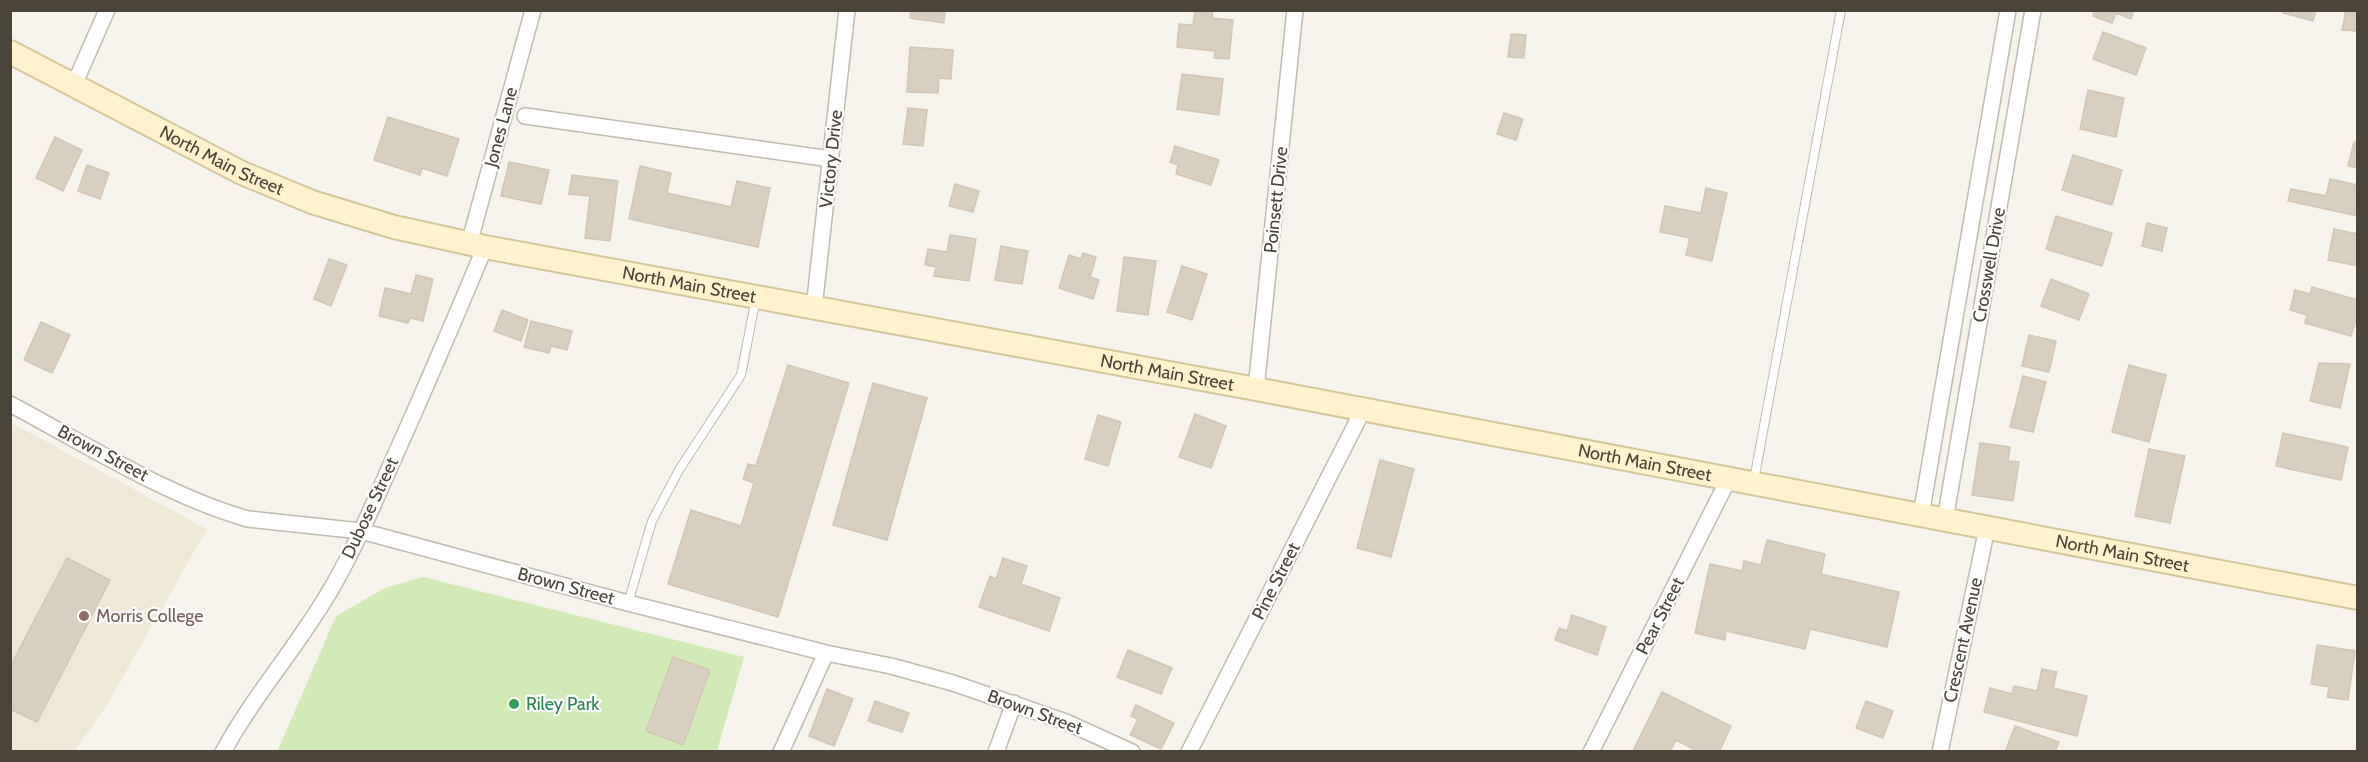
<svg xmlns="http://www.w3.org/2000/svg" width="2368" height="762" font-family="Cabin,sans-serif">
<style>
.education{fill:#efe8d6}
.green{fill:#d2eab5}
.building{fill:#d8cfc1;stroke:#d3c7b4;stroke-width:1.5}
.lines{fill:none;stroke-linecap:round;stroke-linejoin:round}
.lane-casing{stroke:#c2bbae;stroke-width:10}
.street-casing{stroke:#c2bbae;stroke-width:18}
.secondary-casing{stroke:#d6c79b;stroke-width:26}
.lane{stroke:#fff;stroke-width:8}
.street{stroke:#fff;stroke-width:15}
.secondary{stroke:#fff3cd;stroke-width:22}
.education-dot{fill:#8d6e63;stroke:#fff;stroke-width:2}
.leisure-dot{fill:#2e9e5b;stroke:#fff;stroke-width:2}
.labels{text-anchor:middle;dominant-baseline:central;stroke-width:4.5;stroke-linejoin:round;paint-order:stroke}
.street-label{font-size:18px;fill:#4b4439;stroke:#fff}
.education-label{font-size:18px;fill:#785e54;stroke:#fff;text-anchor:start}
.leisure-label{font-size:18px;fill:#27864d;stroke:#fff;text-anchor:start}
</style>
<rect width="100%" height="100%" fill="#f6f3ec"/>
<path class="education" d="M10,422L207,529L108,703L75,751H11Z"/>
<path class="green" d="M423,577L744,657L717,751L277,752L336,616L385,588Z"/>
<path class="building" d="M911,10H945L944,23L910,18Z
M1195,10H1213L1212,18L1233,20L1229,59L1214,58L1215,51L1177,47L1179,24L1193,25Z
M2095,10H2134L2131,19L2116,13L2112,23L2093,16Z
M2284,10H2316L2313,21L2283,13Z
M2346,10H2358V31L2342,30Z
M2103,32L2146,48L2136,75L2093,59Z
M1511,34L1526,35L1524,58L1508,57Z
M910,47L953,50L951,79L939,78L938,93L907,92Z
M1182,74L1223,79L1219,115L1177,109Z
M2088,90L2124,98L2116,137L2080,129Z
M908,108L927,110L923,146L903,144Z
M1504,113L1523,119L1516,140L1497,134Z
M388,117L459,139L447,176L422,168L420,175L374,160Z
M55,137L82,150L63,191L36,178Z
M2354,142H2358V168L2348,166Z
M1175,146L1219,160L1211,185L1176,174L1178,165L1170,162Z
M2073,155L2122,170L2112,205L2062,190Z
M509,162L549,170L541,204L501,196Z
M87,165L109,173L100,199L78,191Z
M640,166L671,173L667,193L731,207L737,181L770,188L758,247L629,219Z
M572,175L618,181L610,241L585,238L590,196L569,194Z
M2330,179L2358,185V216L2288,201L2291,189L2326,196Z
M955,184L979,191L973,212L949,206Z
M1706,188L1727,193L1712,261L1686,255L1690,238L1660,232L1665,206L1701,213Z
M2056,216L2112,233L2102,266L2046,249Z
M2147,223L2167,228L2162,251L2142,246Z
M2334,229L2358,234V266L2328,260Z
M950,235L976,239L969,281L934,276L936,267L925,265L928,249L947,252Z
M1001,246L1028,251L1022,284L995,280Z
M1083,253L1096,257L1090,277L1099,280L1093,299L1059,288L1069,255L1081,259Z
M1124,257L1156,261L1148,315L1117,311Z
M329,259L347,265L331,306L314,299Z
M1182,266L1207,274L1192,320L1167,312Z
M416,275L433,279L423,321L410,318L408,323L379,316L385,288L411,294Z
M2051,279L2089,294L2079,320L2041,306Z
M2312,287L2358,300V314L2351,336L2305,323L2307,315L2290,310L2295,290L2310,294Z
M502,310L528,320L521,341L494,331Z
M531,321L572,331L567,350L551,346L549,353L524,347Z
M41,322L70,335L52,373L24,360Z
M2029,335L2056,341L2049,372L2022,366Z
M2319,363L2350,364L2340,408L2310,401Z
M788,365L849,383L778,617L668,584L691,510L741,526L754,483L743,479L748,464L756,466Z
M2129,365L2166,375L2149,442L2112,432Z
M2023,376L2046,382L2033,432L2010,427Z
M873,383L927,398L887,540L833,525Z
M1195,414L1226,426L1211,468L1179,457Z
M1098,415L1121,422L1108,466L1085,459Z
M2283,433L2348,447L2341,480L2276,466Z
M1980,443L2010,447L2008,461L2019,462L2013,501L1972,495Z
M2149,449L2185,456L2170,523L2135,516Z
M1380,460L1414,469L1391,557L1357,548Z
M1767,540L1825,554L1821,574L1899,592L1887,647L1810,629L1805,649L1726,631L1725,640L1695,633L1710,564L1742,571L1744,561L1761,565Z
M67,558L110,580L37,722L10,709V667Z
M1003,558L1027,566L1021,584L1060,598L1049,631L979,607L990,576L996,579Z
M1572,615L1606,627L1597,655L1555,640L1559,628L1567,631Z
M2317,645L2355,651L2348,700L2327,697L2329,687L2311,684Z
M1128,650L1172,668L1161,694L1117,677Z
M673,657L710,670L683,745L646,731Z
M2042,669L2057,672L2053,688L2087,696L2077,736L1984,712L1990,688L2012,694L2014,686L2037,691Z
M827,689L853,699L834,746L809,736Z
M1662,692L1731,726L1719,752H1699L1676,740L1670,752L1633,751Z
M875,701L909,713L902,732L868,721Z
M1866,701L1893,711L1883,738L1856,728Z
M1136,705L1174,723L1161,749L1130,735L1138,719L1131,716Z
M2015,726L2059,742L2055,752H2005Z"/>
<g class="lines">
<g class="lane-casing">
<path id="lane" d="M1754,480L1841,10
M628,603L652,521L679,470L741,375L756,298"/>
</g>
<g class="street-casing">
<path id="street" d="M74,85L107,10
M525,116L831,159
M469,244L533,10
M814,308L847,10
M1256,389L1295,10
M10,404C85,444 167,496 248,519L361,531L628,603L826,653L891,666L953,683L1066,722L1132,752
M1921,515L2008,10
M1945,520L2033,10
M223,752C255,693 301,643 334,584C355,547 372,508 389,469C422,396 454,321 485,247
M781,752L826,653
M996,752L1014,703
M1189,752L1363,410
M1591,752L1728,480
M1940,752L1987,528"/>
</g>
<g class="secondary-casing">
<g id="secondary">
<path id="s1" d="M10,52L242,173L312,202L394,227L485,247L1256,389L2358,598"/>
</g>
</g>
<use href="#lane" class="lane"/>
<use href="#street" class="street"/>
<use href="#secondary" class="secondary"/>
</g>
<circle class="education-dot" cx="84" cy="616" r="6"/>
<circle class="leisure-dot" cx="514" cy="704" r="6"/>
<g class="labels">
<g class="street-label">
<text transform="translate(501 127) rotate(-75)">Jones Lane</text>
<text transform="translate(831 159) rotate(-84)">Victory Drive</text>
<text stroke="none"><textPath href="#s1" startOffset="238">North Main Street</textPath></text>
<text transform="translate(1276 200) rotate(-84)">Poinsett Drive</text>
<text transform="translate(1989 265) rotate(-80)">Crosswell Drive</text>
<text stroke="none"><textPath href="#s1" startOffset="724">North Main Street</textPath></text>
<text stroke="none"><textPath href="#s1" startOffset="1210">North Main Street</textPath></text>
<text transform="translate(103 453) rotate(28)">Brown Street</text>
<text stroke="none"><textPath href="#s1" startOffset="1696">North Main Street</textPath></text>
<text transform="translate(370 508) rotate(-65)">Dubose Street</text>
<text stroke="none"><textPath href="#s1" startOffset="2182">North Main Street</textPath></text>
<text transform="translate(1276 581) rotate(-63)">Pine Street</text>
<text transform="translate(566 586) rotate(15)">Brown Street</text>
<text transform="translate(1660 616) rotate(-63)">Pear Street</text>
<text transform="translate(1963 640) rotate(-78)">Crescent Avenue</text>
<text transform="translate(1035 712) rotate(20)">Brown Street</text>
</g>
<g class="education-label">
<text x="96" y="616">Morris College</text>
</g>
<g class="leisure-label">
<text x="526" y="704">Riley Park</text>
</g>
</g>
<rect width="2368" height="762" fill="none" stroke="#4b4439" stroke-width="24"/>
</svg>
